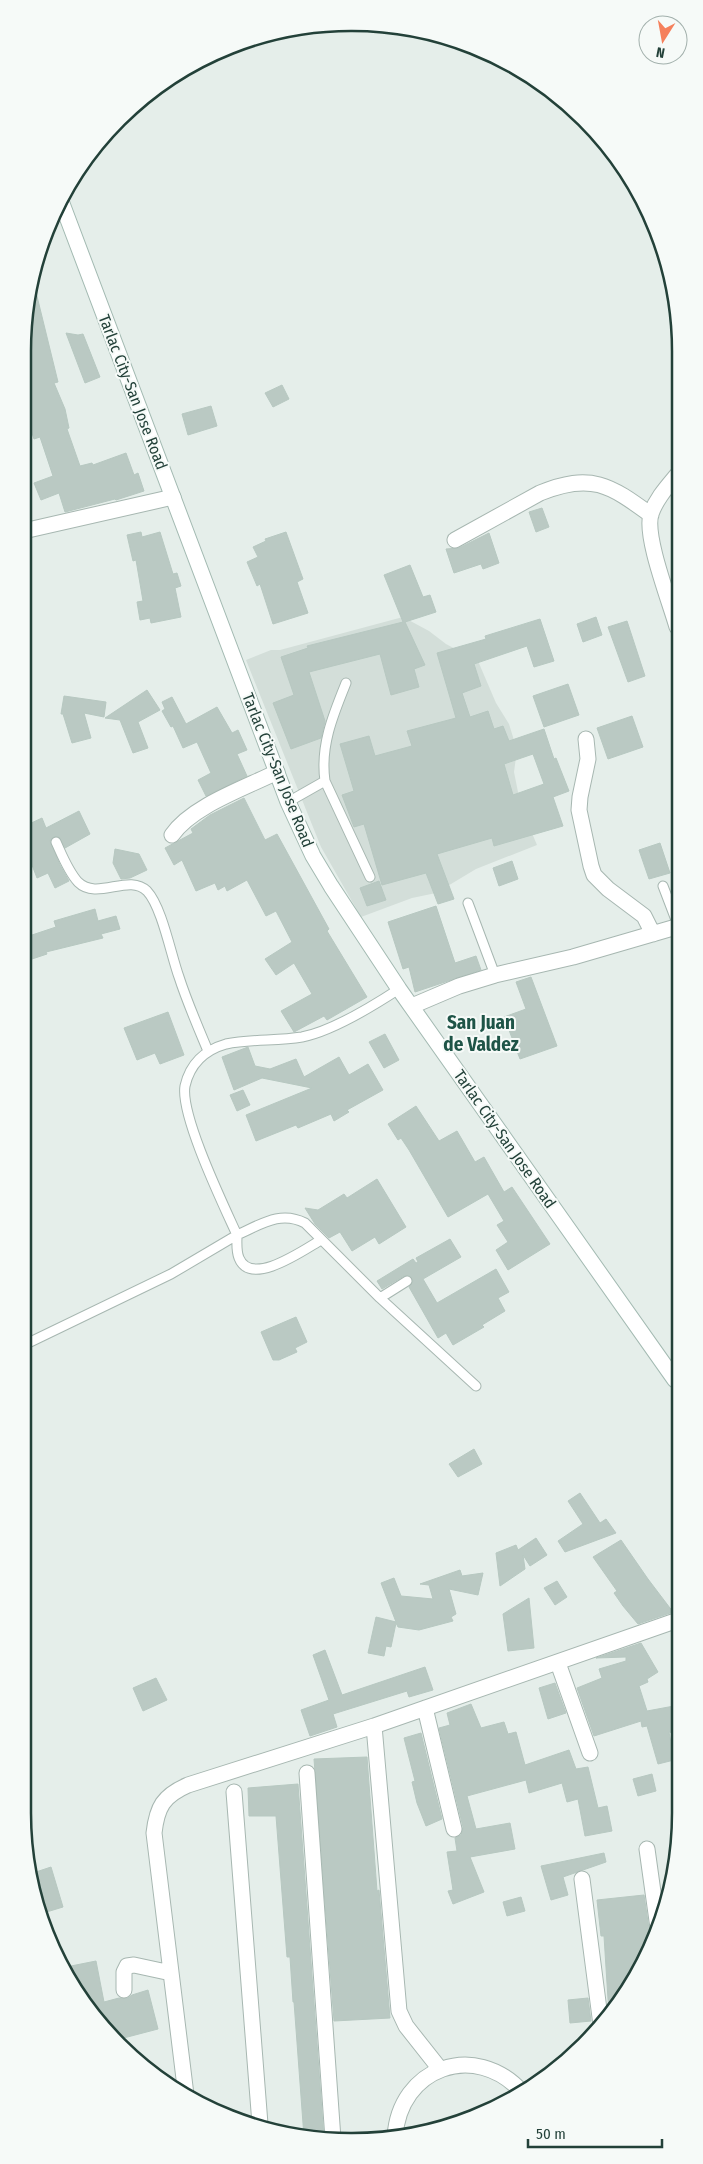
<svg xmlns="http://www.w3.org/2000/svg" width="703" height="2164" font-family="'Fira Sans Condensed',sans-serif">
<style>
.built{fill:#d3ded9}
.building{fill:#bac9c3;stroke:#b7c8c1;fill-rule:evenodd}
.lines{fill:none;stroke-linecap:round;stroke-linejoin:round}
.service-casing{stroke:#a7b7b1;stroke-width:11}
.minor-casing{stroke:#a7b7b1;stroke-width:17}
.secondary-casing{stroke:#a3bab2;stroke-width:17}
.service{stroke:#fff;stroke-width:9}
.minor{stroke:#fff;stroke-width:15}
.secondary{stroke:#fff;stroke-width:15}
.labels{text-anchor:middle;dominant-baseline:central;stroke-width:4;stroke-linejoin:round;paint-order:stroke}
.street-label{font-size:16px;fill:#234139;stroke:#f6faf8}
.quarter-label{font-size:19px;font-weight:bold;fill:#1e5447;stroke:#f6faf8}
.rim{fill:none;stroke:#234139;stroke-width:2.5}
</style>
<rect width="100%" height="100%" fill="#e5eeea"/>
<path class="built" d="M403,617L429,631L446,644L478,661L496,703L509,724L517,750L514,772L521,807L537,845L476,869L436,893L412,898L361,917L321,847L246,660L271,650H280Z"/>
<path class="building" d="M34,284L58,382L54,383L65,409L69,428L67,429L80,466L92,463L93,465L126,453L134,475L138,473L144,491L116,500L115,499L65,512L59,493L41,500L34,483L53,476L40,437L34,439L28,421L29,287L30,285Z
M66,333L78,335L83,334L100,377L85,383Z
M282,385L289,399L273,407L265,393Z
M211,406L217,426L188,435L182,414Z
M542,508L549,527L536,532L529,512Z
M141,532L142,537L160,532L173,574L177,573L181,586L175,588L181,617L151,623L150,618L140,620L137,602L143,601L136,560L133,561L127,535Z
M286,532L303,579L297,582L308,613L273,624L260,584L257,586L247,562L258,557L253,547L266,541L265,539Z
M489,533L499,563L483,569L481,564L454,573L446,549L459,548Z
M410,565L423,597L430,595L436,612L405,622L425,665L414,669L419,687L391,695L380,654L309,672L325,721L321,738L291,749L273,703L294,695L281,657L308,648L307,646L403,622L384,575Z
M596,617L602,635L583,642L577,624Z
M540,619L554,661L534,667L527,646L474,664L481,686L462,693L470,717L488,711L494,729L503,726L509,741L544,729L554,759L556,758L569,791L553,797L563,826L494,846L492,838L437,854L454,899L438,904L426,873L382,885L364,824L354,827L342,795L354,791L340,744L369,736L375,756L412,746L407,731L456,718L437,653L486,639L485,636ZM533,754L544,784L513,795L504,764Z
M627,621L645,676L628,682L608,627Z
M568,684L579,715L544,727L533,696Z
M147,690L160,710L138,722L148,748L133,753L120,720L105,718Z
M64,696L106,702L104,717L84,713L91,738L72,743L63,714H61Z
M172,697L186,724L217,707L232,733L238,730L247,750L237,754L247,776L206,796L198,780L211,773L197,742L183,748L173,726L171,727L162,711L165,709L162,702Z
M632,716L643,747L608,759L597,728Z
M244,798L265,840L277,834L329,929L327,931L367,997L327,1020L324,1016L296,1031L294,1032L281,1011L312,994L294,963L276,975L265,959L292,942L276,911L266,916L247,880L227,891L225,886L218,890L215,883L196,891L182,860L174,865L165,848L193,833L191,829L210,815Z
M79,811L90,834L65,848L59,837H53L50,841L60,865L69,881L55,888L48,873L37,878L27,852V825L42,818L46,828Z
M660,843L670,873L649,879L639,850Z
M115,849L139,854L147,870L130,878L121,879L113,863Z
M512,861L518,879L499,886L493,868Z
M379,881L386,900L367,906L360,888Z
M436,906L455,963L476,956L481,970L415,992L409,967L403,969L388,922Z
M95,909L98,921L116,916L120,929L101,934L103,938L46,952L47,954L26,961V935H32L56,927L54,921Z
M531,977L557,1046L520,1059L504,1017L526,1009L516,982Z
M168,1012L184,1055L160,1064L155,1053L137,1060L124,1028Z
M385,1034L399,1060L384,1068L369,1042Z
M248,1047L255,1066L270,1069L296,1059L304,1077L339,1057L349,1075L368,1064L383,1090L347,1110L349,1112L334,1121L331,1114L298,1128L296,1125L256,1141L246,1115L312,1088L262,1078L234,1090L222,1057Z
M243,1090L250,1105L237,1111L230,1095Z
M416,1106L439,1141L457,1131L475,1162L484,1157L504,1192L512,1187L550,1244L508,1270L496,1250L508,1242L497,1225L504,1221L488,1194L448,1217L409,1150L401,1138L398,1140L388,1124Z
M377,1179L406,1227L379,1244L375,1237L352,1251L340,1232L329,1238L315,1224L305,1208L318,1210L344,1194L347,1198Z
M450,1239L461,1257L423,1279L437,1303L496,1269L509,1292L498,1298L505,1311L482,1325L484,1327L453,1345L446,1333L438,1338L409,1287L413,1281L410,1276H404L382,1289L377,1281L413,1259L416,1263L418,1262L416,1258Z
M296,1317L307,1342L295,1348L297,1352L279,1360H273L261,1332Z
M474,1449L482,1464L458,1477L449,1464Z
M580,1493L600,1523L606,1519L616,1533L565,1552L558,1541L583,1524L568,1501Z
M536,1538L547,1555L530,1566L523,1555L525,1569L500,1586L496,1553L516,1545L518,1550Z
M621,1540L648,1579L673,1612L638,1624L623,1606L614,1593L617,1591L593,1557Z
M460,1570L462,1576L483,1573L478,1595L449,1589L456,1614L451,1617L453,1621L419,1630L398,1627L396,1623L391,1647L386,1646L384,1656L368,1653L376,1617L396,1622L381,1583L394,1578L401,1596L433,1599L429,1585L420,1584Z
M557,1581L567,1597L555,1605L544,1588Z
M529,1598L534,1648L508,1651L503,1614Z
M641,1643L658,1672L647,1679L648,1682L639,1686L647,1711L674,1706V1733L669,1732L674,1760L658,1764L647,1726L642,1727L641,1721L594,1736L577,1688L602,1678L599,1669L626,1661V1657L596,1658Z
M325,1650L342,1695L425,1667L433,1690L409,1697L407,1691L333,1714L337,1727L310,1736L301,1710L329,1700L313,1655Z
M156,1678L167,1700L143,1711L133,1688Z
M555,1683L566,1713L548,1719L539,1688Z
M471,1704L481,1728L504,1722L508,1734L516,1732L525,1765L569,1750L576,1769L588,1767L598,1808L607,1806L612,1831L585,1836L578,1799L567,1802L562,1783L529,1793L526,1780L467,1796L476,1829L510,1823L515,1849L470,1857L484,1892L453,1904L448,1891L453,1890L447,1852L457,1851L455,1838L461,1835L463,1827L439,1728L450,1725L447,1713Z
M421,1733L442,1819L426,1826L417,1803L412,1782L415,1781L404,1738Z
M367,1757L377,1891L379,1890L390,2018L334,2021L314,1759Z
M652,1774L656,1791L638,1796L633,1779Z
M298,1784L324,2139L304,2137L294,2002H293L290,1957H287L276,1816H249L248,1788Z
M604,1853L606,1862L563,1877L568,1895L551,1900L541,1866Z
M51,1867L63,1907L40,1914L30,1874Z
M644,1895L649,1929L652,1935L653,1943L625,1996L609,2015L604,1936H601L597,1900Z
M521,1897L525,1911L507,1916L503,1902Z
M96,1961L104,2002L119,1998H128L132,1995L148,1990L158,2029L116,2040L104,2030L74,1981L71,1966Z
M588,1998L591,2021L570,2023L568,2000Z"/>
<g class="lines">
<g class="service-casing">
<path id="service" d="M346,683C333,715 320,746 325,781L370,877
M288,802L325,781
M56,842C62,855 68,871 78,882C97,901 129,873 147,891C162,907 171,955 179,977C187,1002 198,1027 208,1051
M663,886L676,920
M468,903L495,975
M321,1240C305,1249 251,1288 239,1258C236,1251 237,1242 237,1235C260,1225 280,1210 305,1223L380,1298L476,1386
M380,1298L407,1281
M24,1345L171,1274L237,1235C223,1204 180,1115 185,1086C190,1064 205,1050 226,1044C251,1039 277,1041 302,1037C333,1031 373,1006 399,989"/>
</g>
<g class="minor-casing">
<path id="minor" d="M28,530L173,497
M455,540L540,493C591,472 610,485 651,515
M677,627C670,602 644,536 651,514C656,499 667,487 677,475
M586,739L588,759L580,797L579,810L591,866L594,875L608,889L644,916L653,934
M172,835C192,806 245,788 277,772
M412,1006L459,986L495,975L573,957L676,927
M558,1663L590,1753
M425,1708L454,1829
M374,1726L399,2011L406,2026L440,2069
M307,1773L333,2139
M234,1792L260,2124
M647,1849L658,1928
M582,1879L601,2025
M124,1990V1972L127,1966L134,1965L171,1973
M186,2095L154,1833C157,1807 163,1796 188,1785L374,1726L675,1621
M395,2137C399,2068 475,2040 522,2092"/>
</g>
<g class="secondary-casing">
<path id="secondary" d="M61,201L288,802L313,856L331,886L399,989L675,1380"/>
</g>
<use href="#service" class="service"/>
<use href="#minor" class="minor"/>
<use href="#secondary" class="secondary"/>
</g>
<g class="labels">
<g class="street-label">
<text transform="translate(133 392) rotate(69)">Tarlac City-San Jose Road</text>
<text transform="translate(278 770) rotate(68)">Tarlac City-San Jose Road</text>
<text transform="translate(505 1139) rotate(55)">Tarlac City-San Jose Road</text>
</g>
<g class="quarter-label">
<text x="481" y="1022">San Juan<tspan x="481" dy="22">de Valdez</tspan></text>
</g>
</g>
<path d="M0 0H703V2164H0ZM351 31H352A320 320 0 0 1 672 351V1813A320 320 0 0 1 352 2133H351A320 320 0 0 1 31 1813V351A320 320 0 0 1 351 31Z" fill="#f6faf8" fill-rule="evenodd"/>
<path class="rim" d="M351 31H352A320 320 0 0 1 672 351V1813A320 320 0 0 1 352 2133H351A320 320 0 0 1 31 1813V351A320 320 0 0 1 351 31Z"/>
<g transform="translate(663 40) rotate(191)"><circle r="24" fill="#f6faf8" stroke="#a2b0ac"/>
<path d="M0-4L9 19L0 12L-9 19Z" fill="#f5805c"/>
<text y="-8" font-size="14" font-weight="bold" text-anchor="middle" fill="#234139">N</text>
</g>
<path d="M528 2139v8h134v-8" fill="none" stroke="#234139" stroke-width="2.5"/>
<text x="536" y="2139" font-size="15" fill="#234139" stroke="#f6faf8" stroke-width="4" paint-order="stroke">50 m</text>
</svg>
